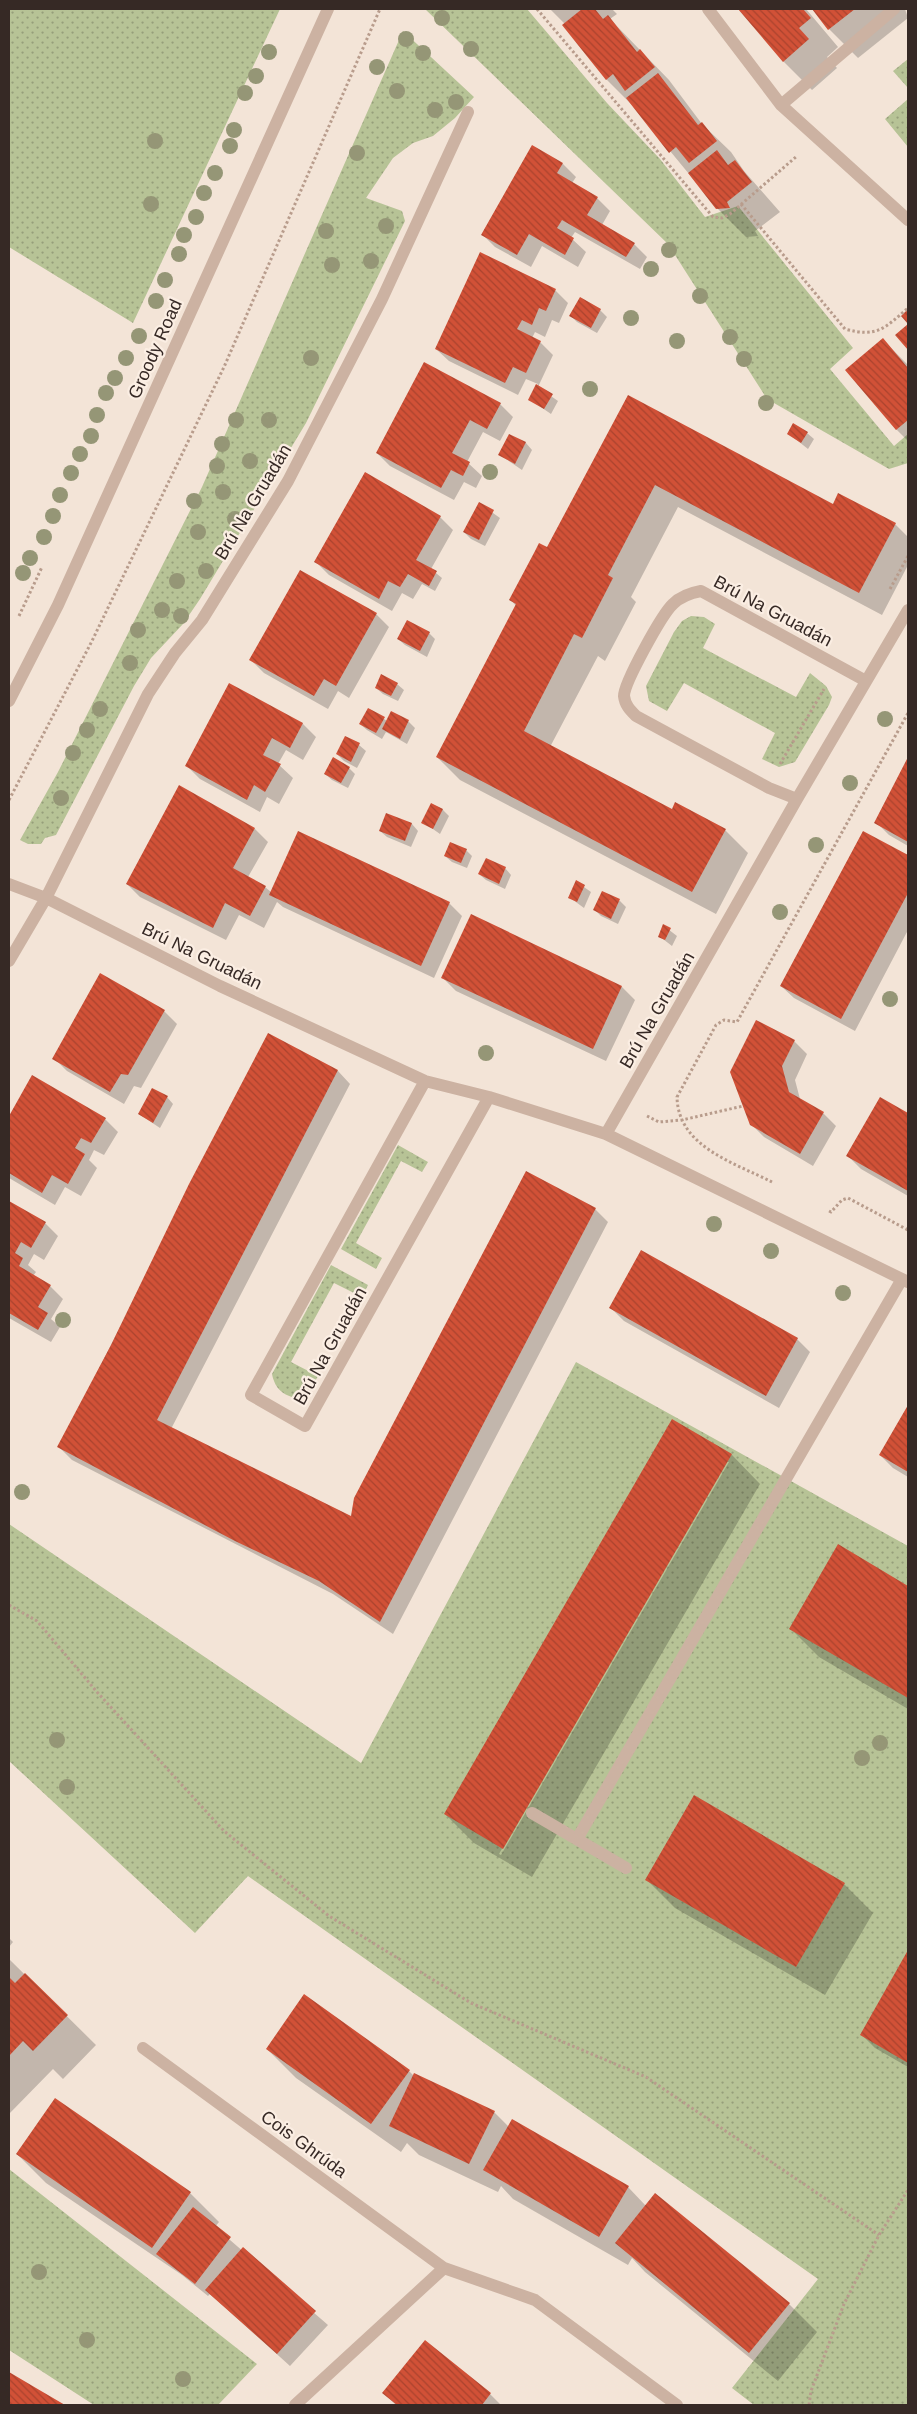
<svg xmlns="http://www.w3.org/2000/svg" width="917" height="2414" font-family="Arial,sans-serif">
<style>
.grass{fill:url(#grass-dots)}
.shadow{fill:#0003;fill-rule:evenodd}
.building{fill:url(#building-back-hatch)}
.lines{fill:none;stroke-linecap:round;stroke-linejoin:round}
.path{stroke:#b89c8c;stroke-width:3;stroke-dasharray:2.5 2.5;stroke-linecap:butt}
.service{stroke:#ccb2a2;stroke-width:12}
.minor{stroke:#ccb2a2;stroke-width:12}
.tertiary{stroke:#ccb2a2;stroke-width:12}
.tree{fill:#959676}
.labels{text-anchor:middle;dominant-baseline:central;stroke-width:4.5;stroke-linejoin:round;paint-order:stroke}
.street-label{font-size:18px;fill:#362925;stroke:#fbeee3}
</style>
<defs>
<pattern id="grass-dots" width="8" height="8" patternUnits="userSpaceOnUse" patternTransform="scale(1.25)"><rect width="8" height="8" fill="#b7c396"/><path d="M2 2h.1M6 6h.1" fill="none" stroke="#969e7a" stroke-width="1.8" stroke-linecap="round"/></pattern>
<pattern id="building-back-hatch" width="6" height="6" patternUnits="userSpaceOnUse" patternTransform="scale(1.25)"><rect width="6" height="6" fill="#d15137"/><path d="M-1 5l2 2M0 0l6 6M5-1l2 2" fill="none" stroke="#aa432e"/></pattern>
</defs>
<rect width="100%" height="100%" fill="#f3e4d7"/>
<path class="grass" d="M9,9H280L133,323L9,247Z
M425,9H527L607,103L660,159L705,217L738,206L853,348L830,369L894,446L908,434V463L889,469L767,399L668,244Z
M403,31L474,97L455,118L433,136L413,143L393,158L366,198L402,211L405,221L306,423L200,599L183,624L151,658L134,686L56,835L45,838L41,844H28L20,840L58,772L202,487Z
M908,59V88L893,71Z
M908,99V147L885,119Z
M691,616L704,617L715,624L703,648L796,697L810,673L826,686L832,697L829,705L795,762L779,767L762,759L775,733L684,683L667,711L649,701L646,686L674,632L682,621Z
M398,1145L428,1162L422,1172L401,1161L356,1243L382,1258L376,1269L341,1249Z
M331,1265L368,1285L362,1297L334,1283L291,1362L318,1376L309,1392L302,1399C285,1397 275,1390 272,1374Z
M576,1362L908,1546V2405H754L732,2388L818,2279L248,1876L195,1933L9,1761V1524L361,1763Z
M9,2169L257,2364L218,2405H94L9,2350Z"/>
<path class="shadow" d="M550,9H612L617,14L610,19L669,80L702,124L731,152L744,171L780,212L755,231L758,236L746,237L717,208L633,106L607,80L563,25L565,24Z
M739,9H806L838,47L827,57L837,68L812,90L783,61Z
M813,9H905L908,18L858,58L829,29Z
M532,147L563,164L576,177L572,183L597,198L610,211L602,225L634,244L647,257L640,269L575,232L571,238L586,252L578,267L542,246L531,267L495,247L482,234Z
M555,290L568,303L559,323L552,320L545,337L535,332L532,338L540,342L553,355L538,387L558,401L551,414L529,399L538,384L526,379L518,395L449,361L436,349Z
M600,310L607,317L597,333L577,322L571,316Z
M883,340L908,365V441L896,429Z
M628,396L833,505L895,524L908,537V565L882,615L678,507L631,597L636,602L605,661L598,656L550,747L672,811L725,830L748,853L716,914L460,780L437,757L516,606L511,600L548,549Z
M500,404L513,417L500,441L483,432L467,462L482,476L476,488L464,482L454,500L390,466L377,453Z
M807,433L814,439L808,449L789,434Z
M510,436L526,443L532,450L522,470L500,455Z
M479,503L500,518L485,546L471,539L464,532Z
M440,517L453,530L431,569L442,578L435,591L422,584L413,599L402,593L392,611L329,575L316,562Z
M376,614L389,627L349,698L338,691L328,709L264,673L251,660Z
M429,633L435,639L427,657L405,645L398,639Z
M397,684L404,690L398,701L383,694L376,688Z
M230,685L303,724L316,737L303,760L286,750L278,764L293,778L279,804L267,797L260,812L200,779L187,766Z
M369,709L387,721H408L415,728L407,744L386,732L382,739L367,730L360,724Z
M345,738L359,745L366,751L357,768L344,761L337,754Z
M908,760V846L889,835L876,822Z
M349,768L355,774L348,788L332,780L325,774Z
M180,787L255,829L268,842L248,877L265,887L271,892L449,903L462,916L434,978L283,907L277,902L264,928L239,915L226,940L140,897L127,884Z
M432,805L443,810L449,816L440,834L423,822Z
M387,815L412,824L418,831L411,847L387,837L380,831Z
M863,832L908,856V930L855,1031L794,998L781,986Z
M466,850L472,856L467,868L452,862L445,856Z
M505,868L511,875L505,889L486,880L479,874Z
M577,882L591,892L584,908L569,897Z
M602,893L620,901L626,907L618,924L601,916L595,910Z
M471,916L622,987L635,1000L606,1061L456,991L443,978Z
M664,926L677,936L672,946L659,936Z
M164,1011L177,1024L141,1088L134,1086L124,1104L67,1071L54,1058Z
M269,1035L338,1071L350,1084L171,1429L351,1518L526,1173L595,1209L608,1222L393,1634L333,1594L72,1460L59,1447Z
M794,1041L807,1054L795,1080L800,1099L823,1113L836,1126L813,1166L764,1137L751,1124Z
M33,1077L105,1119L118,1132L104,1155L94,1150L89,1160L97,1168L81,1196L65,1187L55,1205L9,1178V1119Z
M167,1097L173,1104L160,1128L139,1114Z
M880,1099L908,1114V1196L861,1169L848,1156Z
M9,1202L45,1223L58,1236L44,1260L34,1254L28,1265L36,1272L33,1276L50,1286L63,1299L51,1319L60,1327L51,1342L9,1318Z
M611,1308L797,1339L810,1352L779,1408L624,1321Z
M908,1407V1477L893,1468L880,1455Z
M673,1421L732,1455L760,1484L532,1877L474,1843L445,1814ZM726,1462H729L501,1855L499,1854Z
M838,1546L908,1587V1709L819,1657L791,1629Z
M646,1879L844,1884L873,1913L825,1995L675,1908Z
M9,1938L13,1942L9,1947Z
M908,1953V2067L875,2048L862,2035Z
M9,1959L96,2045L63,2079L53,2069L9,2114Z
M267,2049L409,2071L414,2076L494,2112L509,2127L628,2187L646,2206L789,2304L817,2332L778,2381L645,2272L632,2258L628,2265L513,2199L501,2186L498,2192L419,2155L407,2143L401,2152L296,2078Z
M17,2154L190,2193L219,2222L215,2227L328,2325L290,2366L210,2294L208,2296L182,2275L46,2183Z
M425,2342L490,2394L501,2405H396L384,2393Z
M9,2373L62,2405H9Z"/>
<path class="building" d="M582,9H595L603,19L608,15L637,52L640,49L655,67L625,91L613,74L606,80L562,25Z
M738,9H803L811,18L799,28L809,39L783,62Z
M812,9H855L828,30Z
M658,73L698,125L702,122L717,141L689,163L676,147L669,153L626,98Z
M532,145L563,163L557,173L598,197L587,215L635,243L626,257L562,220L557,228L574,238L565,255L529,234L517,255L481,235Z
M717,150L728,165L735,160L752,182L727,202L730,208L716,209L688,173Z
M480,252L556,289L546,311L539,308L532,325L522,320L517,329L541,341L526,373L513,367L505,383L435,349Z
M580,297L601,309L591,328L569,316Z
M908,309V350L895,335L908,324L901,316Z
M883,338L908,368V420L896,430L845,370Z
M424,362L501,403L487,429L470,420L452,453L470,462L463,476L451,470L441,488L376,453Z
M536,384L553,394L544,409L528,400Z
M628,395L833,504L838,493L896,523L859,593L655,485L608,575L613,578L582,638L574,634L524,731L672,809L675,802L726,829L692,892L436,757L516,604L509,600L535,551L539,543L547,547Z
M793,423L808,432L801,443L787,434Z
M509,434L526,442L515,464L498,455Z
M365,472L441,516L416,560L437,571L429,586L408,574L400,587L388,581L379,599L314,562Z
M479,502L494,510L479,540L463,532Z
M300,570L377,613L336,686L324,679L314,696L249,660Z
M407,620L430,632L420,651L397,639Z
M381,674L398,683L391,696L375,688Z
M229,683L303,723L290,748L272,738L263,755L281,764L265,792L254,785L247,800L185,766Z
M368,708L385,717L376,733L359,724Z
M391,711L409,720L400,739L382,729Z
M345,736L360,743L351,762L336,754Z
M333,757L350,767L341,783L324,774Z
M908,757V842L874,823Z
M179,785L255,828L233,868L266,886L250,916L225,903L213,928L126,884Z
M431,803L443,809L433,829L421,823Z
M386,813L412,823L405,841L379,831Z
M298,831L450,902L421,966L269,895Z
M863,831L908,855V893L841,1019L780,986Z
M450,842L467,849L461,863L444,856Z
M486,858L506,867L499,884L478,874Z
M576,880L585,885L577,902L568,898Z
M602,891L620,899L611,919L593,910Z
M471,914L622,986L593,1049L441,978Z
M663,924L671,928L665,940L658,937Z
M100,973L165,1010L128,1075L121,1074L110,1092L52,1059Z
M756,1020L795,1040L782,1066L789,1092L824,1112L800,1154L750,1125L730,1072Z
M268,1033L338,1070L157,1420L351,1516L354,1498L526,1171L596,1208L380,1622L319,1581L235,1541L57,1447L111,1345L189,1184Z
M32,1075L106,1118L91,1143L81,1138L75,1148L85,1154L68,1184L52,1175L42,1193L9,1173V1116Z
M152,1088L168,1096L153,1123L138,1114Z
M880,1097L908,1113V1191L846,1156Z
M9,1201L46,1222L31,1248L21,1242L15,1253L23,1258L19,1266L51,1285L38,1307L48,1313L38,1330L9,1313Z
M641,1250L798,1338L766,1396L609,1308Z
M908,1405V1472L879,1455Z
M672,1419L732,1454L503,1849L444,1814Z
M838,1544L908,1586V1698L789,1629Z
M694,1795L845,1883L796,1967L645,1880Z
M908,1950V2063L860,2035Z
M25,1973L68,2015L33,2051L23,2041L9,2056V1977L15,1983Z
M304,1994L410,2070L371,2124L266,2049Z
M414,2073L495,2111L469,2164L389,2126Z
M55,2098L191,2192L152,2248L16,2154Z
M512,2119L629,2186L599,2237L483,2170Z
M655,2193L790,2303L749,2353L615,2243Z
M193,2207L231,2237L195,2284L156,2254Z
M243,2247L316,2311L277,2354L205,2290Z
M425,2340L491,2393L482,2405H397L382,2393Z
M9,2372L36,2388L65,2405H9Z"/>
<g class="lines">
<path class="path" d="M537,9L713,217L722,218L730,214L797,156
M741,204L845,329C877,338 885,328 908,308
M890,589L908,556
M19,616L42,567
M780,764L824,689
M9,800L92,641L224,367L380,9
M647,1116L659,1122L682,1120L743,1106
M772,1182C735,1163 678,1147 677,1097L716,1025L724,1020L737,1022L908,713
M829,1211L831,1212L842,1200L848,1198L908,1230
M9,1605L37,1621L97,1692L224,1831L329,1916L471,2003L646,2077L879,2235
M809,2405L811,2391L844,2304L879,2235L908,2190"/>
<path class="service" d="M708,9L781,105L908,220
M781,105L894,9"/>
<path class="minor" d="M797,799L769,788L636,716C630,710 625,705 624,696C624,683 662,614 673,604C681,596 690,593 701,591L866,681
M9,884L46,898L220,986L425,1081L489,1097L606,1134L908,1282
M9,961L46,898L148,694L175,653L202,620L288,481L382,299L468,112
M425,1081L251,1395L305,1426L489,1097
M606,1134L797,799L908,610
M532,1813L626,1868
M577,1839L902,1279
M143,2048L444,2268L535,2300L677,2405
M295,2405L444,2268"/>
<path class="tertiary" d="M9,701L58,605L328,9"/>
</g>
<g class="tree">
<circle cx="442" cy="18" r="8"/>
<circle cx="406" cy="39" r="8"/>
<circle cx="471" cy="49" r="8"/>
<circle cx="269" cy="52" r="8"/>
<circle cx="423" cy="53" r="8"/>
<circle cx="377" cy="67" r="8"/>
<circle cx="256" cy="76" r="8"/>
<circle cx="397" cy="91" r="8"/>
<circle cx="245" cy="93" r="8"/>
<circle cx="456" cy="102" r="8"/>
<circle cx="435" cy="110" r="8"/>
<circle cx="234" cy="130" r="8"/>
<circle cx="155" cy="141" r="8"/>
<circle cx="230" cy="146" r="8"/>
<circle cx="357" cy="153" r="8"/>
<circle cx="215" cy="173" r="8"/>
<circle cx="204" cy="193" r="8"/>
<circle cx="151" cy="204" r="8"/>
<circle cx="196" cy="217" r="8"/>
<circle cx="386" cy="226" r="8"/>
<circle cx="326" cy="231" r="8"/>
<circle cx="184" cy="235" r="8"/>
<circle cx="669" cy="250" r="8"/>
<circle cx="179" cy="254" r="8"/>
<circle cx="371" cy="261" r="8"/>
<circle cx="332" cy="265" r="8"/>
<circle cx="651" cy="269" r="8"/>
<circle cx="165" cy="280" r="8"/>
<circle cx="700" cy="296" r="8"/>
<circle cx="156" cy="301" r="8"/>
<circle cx="631" cy="318" r="8"/>
<circle cx="139" cy="336" r="8"/>
<circle cx="730" cy="337" r="8"/>
<circle cx="677" cy="341" r="8"/>
<circle cx="126" cy="358" r="8"/>
<circle cx="311" cy="358" r="8"/>
<circle cx="744" cy="359" r="8"/>
<circle cx="115" cy="378" r="8"/>
<circle cx="590" cy="389" r="8"/>
<circle cx="106" cy="393" r="8"/>
<circle cx="766" cy="403" r="8"/>
<circle cx="97" cy="415" r="8"/>
<circle cx="236" cy="420" r="8"/>
<circle cx="269" cy="420" r="8"/>
<circle cx="91" cy="436" r="8"/>
<circle cx="222" cy="444" r="8"/>
<circle cx="80" cy="454" r="8"/>
<circle cx="250" cy="461" r="8"/>
<circle cx="217" cy="466" r="8"/>
<circle cx="490" cy="472" r="8"/>
<circle cx="71" cy="473" r="8"/>
<circle cx="223" cy="492" r="8"/>
<circle cx="60" cy="495" r="8"/>
<circle cx="194" cy="501" r="8"/>
<circle cx="53" cy="516" r="8"/>
<circle cx="235" cy="519" r="8"/>
<circle cx="198" cy="532" r="8"/>
<circle cx="44" cy="537" r="8"/>
<circle cx="30" cy="558" r="8"/>
<circle cx="206" cy="571" r="8"/>
<circle cx="23" cy="573" r="8"/>
<circle cx="177" cy="581" r="8"/>
<circle cx="162" cy="610" r="8"/>
<circle cx="181" cy="616" r="8"/>
<circle cx="138" cy="630" r="8"/>
<circle cx="130" cy="663" r="8"/>
<circle cx="100" cy="709" r="8"/>
<circle cx="885" cy="719" r="8"/>
<circle cx="87" cy="730" r="8"/>
<circle cx="73" cy="753" r="8"/>
<circle cx="850" cy="783" r="8"/>
<circle cx="61" cy="798" r="8"/>
<circle cx="816" cy="845" r="8"/>
<circle cx="780" cy="912" r="8"/>
<circle cx="890" cy="999" r="8"/>
<circle cx="486" cy="1053" r="8"/>
<circle cx="714" cy="1224" r="8"/>
<circle cx="771" cy="1251" r="8"/>
<circle cx="843" cy="1293" r="8"/>
<circle cx="63" cy="1320" r="8"/>
<circle cx="22" cy="1492" r="8"/>
<circle cx="57" cy="1740" r="8"/>
<circle cx="880" cy="1743" r="8"/>
<circle cx="862" cy="1758" r="8"/>
<circle cx="67" cy="1787" r="8"/>
<circle cx="39" cy="2272" r="8"/>
<circle cx="87" cy="2340" r="8"/>
<circle cx="183" cy="2379" r="8"/>
</g>
<g class="labels">
<g class="street-label">
<text transform="translate(155 349) rotate(-66)">Groody Road</text>
<text transform="translate(253 502) rotate(-59)">Brú Na Gruadán</text>
<text transform="translate(773 611) rotate(28)">Brú Na Gruadán</text>
<text transform="translate(202 956) rotate(26)">Brú Na Gruadán</text>
<text transform="translate(657 1010) rotate(-60)">Brú Na Gruadán</text>
<text transform="translate(330 1346) rotate(-61)">Brú Na Gruadán</text>
<text transform="translate(304 2144) rotate(36)">Cois Ghrúda</text>
</g>
</g>
<rect width="917" height="2414" fill="none" stroke="#362925" stroke-width="20"/>
</svg>
